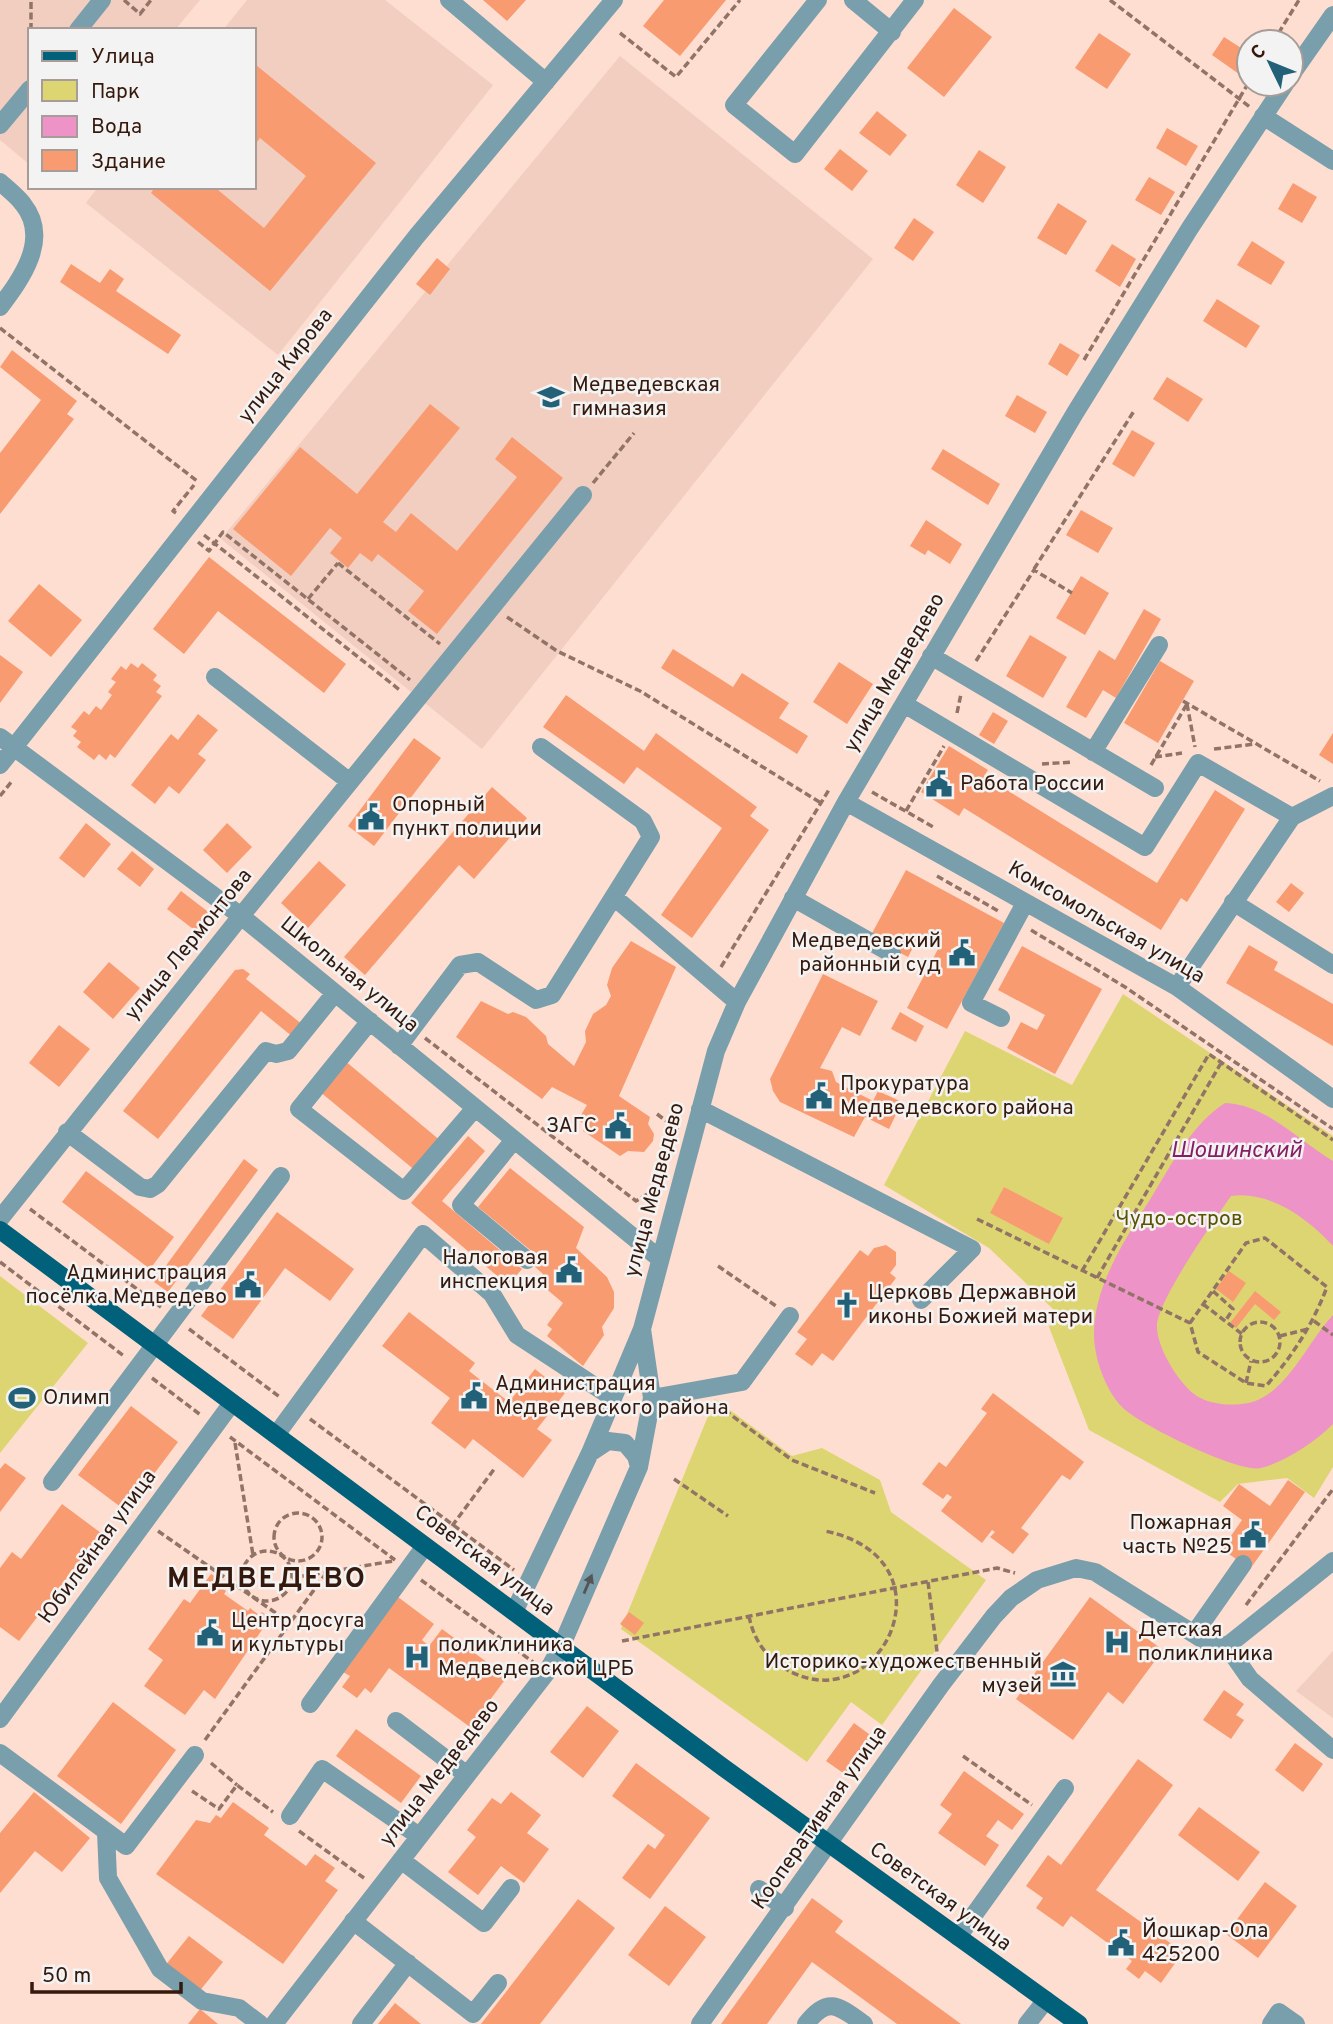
<svg xmlns="http://www.w3.org/2000/svg" width="1333" height="2024" font-family="Overpass,sans-serif">
<style>
.built{fill:#f1cec0}
.green{fill:#ddd571}
.water{fill:#ed93c8}
.building{fill:#f99b71}
.lines{fill:none;stroke-linecap:round;stroke-linejoin:round}
.path{stroke:#927467;stroke-width:3.5;stroke-dasharray:7 3.5;stroke-linecap:butt}
.minor{stroke:#799eac;stroke-width:18}
.major{stroke:#01617b;stroke-width:18}
.oneway{fill:#545554}
.labels{text-anchor:middle;dominant-baseline:central;stroke-width:5;stroke-linejoin:round;paint-order:stroke}
.street-label{font-size:21px;fill:#35190c;stroke:#f3f3f3}
.poi-label{font-size:21px;fill:#35190c;stroke:#f3f3f3;text-anchor:start}
.park-label{font-size:21px;fill:#5a5400;stroke:#f3f3f3}
.water-label{font-size:23px;font-style:italic;fill:#861e64;stroke:#f3f3f3}
.district-label{font-size:28px;font-weight:bold;letter-spacing:2px;fill:#35190c;stroke:#f3f3f3}
</style>
<rect width="100%" height="100%" fill="#feded0"/>
<path class="built" d="M0,0H200L175,30H30V165L0,140Z
M247,0H385L493,85L278,355L86,203L98,187H254V30H223Z
M620,56L873,259L482,749L221,539Z
M1333,1651V1718L1296,1691Z"/>
<path class="green" d="M1123,994L1333,1136V1467L1314,1498L1287,1478L1238,1484L1220,1502L1089,1430L1049,1327L1054,1310L989,1248L884,1185L965,1031L1072,1085Z
M0,1276L88,1343L0,1453Z
M715,1399L792,1456L822,1448L880,1480L891,1512L986,1580L882,1725L851,1702L807,1762L621,1629Z"/>
<path class="water" d="M1225,1103C1265,1104 1300,1141 1333,1161V1246C1309,1219 1269,1190 1231,1196C1215,1219 1158,1300 1157,1325C1156,1347 1178,1381 1194,1394C1209,1406 1242,1408 1260,1399C1291,1384 1310,1339 1333,1315V1424C1315,1442 1287,1461 1261,1468C1240,1474 1138,1424 1122,1407C1105,1389 1094,1358 1094,1334C1094,1285 1126,1238 1151,1198C1172,1164 1191,1125 1225,1103Z"/>
<path class="building" d="M483,0H526L507,21Z
M664,0H726L680,56L643,26Z
M954,8L992,37L944,97L907,68Z
M1099,33L1131,54L1107,89L1075,68Z
M1224,37L1249,53V59L1239,74L1212,55Z
M256,65L376,163L270,291L151,193L155,187H220L218,190L264,228L306,176L260,138L254,146V68Z
M877,111L907,135L890,156L859,133Z
M1167,128L1198,146L1186,166L1156,148Z
M840,149L868,171L852,191L824,169Z
M979,150L1006,167L983,203L956,185Z
M1149,177L1175,192L1161,215L1135,200Z
M1293,183L1317,197L1302,223L1278,209Z
M1058,203L1087,221L1066,255L1037,238Z
M914,218L934,232L913,261L894,248Z
M1252,241L1285,262L1271,285L1237,265Z
M1112,244L1136,259L1120,287L1095,271Z
M437,258L450,269L430,295L416,284Z
M71,264L100,283L110,269L124,279L116,291L181,335L168,354L60,282Z
M1217,299L1260,326L1246,348L1203,321Z
M1060,343L1080,355L1067,376L1048,364Z
M12,350L77,401L67,414L74,419L0,514V453L41,400L0,367Z
M1167,377L1203,399L1188,422L1153,399Z
M1017,395L1047,412L1035,433L1005,416Z
M430,404L460,428L383,522L396,532L411,513L457,551L517,477L495,459L512,437L563,478L437,634L408,611L424,591L378,554L372,562L360,553L348,568L330,553L342,538L330,528L291,576L233,529L300,447L357,494Z
M1132,430L1155,443L1134,477L1112,464Z
M943,449L1000,484L988,505L931,469Z
M1081,510L1113,528L1098,553L1066,535Z
M926,520L962,544L950,564L928,550L925,555L910,546Z
M209,557L346,664L324,693L218,611L184,654L153,629Z
M1081,576L1109,593L1085,635L1056,618Z
M39,584L82,620L51,657L8,621Z
M1144,609L1161,619L1116,698L1103,690L1086,718L1066,707L1099,650L1115,660Z
M1030,635L1067,657L1043,698L1006,676Z
M673,649L733,687L742,673L789,703L779,718L808,736L797,754L661,668Z
M0,655L23,672L0,703Z
M1160,661L1194,681L1158,743L1124,723Z
M839,662L873,684L847,724L813,702Z
M131,663L138,668L142,663L157,675L153,680L161,686L156,692L162,696L115,758L110,754L106,760L99,754L94,760L77,747L81,742L73,736L77,731L71,727L84,711L89,715L96,706L101,710L112,695L108,692L116,682L111,679L121,666L126,670Z
M566,695L644,751L656,733L757,807L750,816L769,830L692,938L661,915L722,828L637,767L624,784L543,727Z
M993,712L1008,721L994,744L979,735Z
M198,714L218,730L198,754L206,760L179,794L169,786L155,804L131,785L171,734L178,740Z
M1333,733V764L1319,755Z
M414,738L441,758L374,846L348,826Z
M949,746L988,770L984,776L1157,883L1215,790L1245,809L1187,902L1181,898L1161,930L964,808L959,816L921,792Z
M492,787L527,818L474,879L459,865L365,975L344,957Z
M86,823L111,844L84,878L59,858Z
M227,823L252,847L227,873L203,850Z
M132,851L154,869L140,887L117,869Z
M319,861L346,885L308,928L281,903Z
M906,870L1004,923L947,1029L907,1008L938,949L918,938L908,957L870,937Z
M1291,883L1304,893L1289,912L1276,902Z
M181,891L211,914L197,932L167,909Z
M631,941L676,967L619,1096L650,1117L648,1124L654,1134L653,1141L644,1152L628,1151L620,1156L583,1131L586,1125L578,1120L587,1105L552,1087L542,1099L456,1037L481,1001L508,1014L513,1012L526,1017L546,1036L548,1044L574,1066L586,1042L585,1031L593,1014L606,1005L611,996L607,985L612,968Z
M1249,945L1278,962L1274,970L1333,1004V1046L1226,983Z
M1022,946L1102,989L1055,1074L1007,1048L1021,1022L1037,1030L1045,1015L998,990Z
M109,962L140,988L113,1019L83,992Z
M243,969L250,974L246,979L303,1025L293,1037L261,1011L158,1139L123,1111L235,970Z
M823,974L878,1001L860,1036L842,1027L820,1068L832,1071L836,1082L873,1101L878,1091L902,1102L889,1129L865,1117L854,1137L780,1102L773,1091L770,1079Z
M900,1012L924,1026L916,1042L891,1029Z
M59,1025L90,1049L59,1087L29,1063Z
M344,1060L442,1142L417,1172L319,1091Z
M468,1136L485,1151L442,1201L522,1269L508,1285L411,1203Z
M244,1159L258,1170L168,1292L154,1282Z
M510,1168L584,1227L576,1248L607,1277L614,1292V1308L602,1327L604,1335L583,1366L547,1336L552,1329L547,1325L563,1303L537,1281L543,1274L533,1265L540,1258L478,1207Z
M86,1171L174,1237L150,1269L62,1202Z
M1004,1187L1063,1218L1049,1244L990,1213Z
M277,1212L354,1269L330,1301L285,1268L233,1339L201,1316Z
M886,1245L896,1252V1265L890,1273L896,1278L833,1361L822,1353L812,1366L795,1354L807,1339L797,1332L860,1250L868,1256L874,1248Z
M1229,1271L1246,1283L1233,1302L1216,1289Z
M1255,1291L1281,1312L1274,1320L1255,1304L1236,1328L1230,1323Z
M409,1312L475,1363L469,1371L509,1402L535,1369L565,1393L537,1429L552,1440L523,1478L473,1439L465,1449L431,1423L450,1398L382,1346Z
M993,1393L1084,1462L1070,1480L1062,1475L1021,1528L1029,1534L1013,1554L990,1537L995,1532L992,1530L982,1543L941,1511L952,1497L947,1494L943,1499L922,1484L939,1462L946,1467L987,1413L981,1409Z
M131,1406L178,1442L126,1511L78,1475Z
M5,1463L26,1478L0,1512V1469Z
M1288,1480L1305,1492L1250,1569L1222,1549L1242,1520L1223,1506L1239,1484L1270,1506Z
M62,1504L101,1533L19,1641L0,1627V1568L12,1552L21,1559Z
M211,1574L221,1580L218,1585L226,1591L224,1594L248,1611L250,1608L259,1615L262,1612L270,1618L215,1699L204,1690L185,1715L144,1686L163,1660L148,1649L184,1599L190,1603Z
M398,1597L434,1624L422,1640L429,1646L442,1629L507,1677L470,1727L389,1668L371,1693L365,1688L357,1698L342,1687L350,1676L343,1672Z
M1090,1597L1163,1650L1123,1704L1108,1692L1073,1740L1016,1699Z
M629,1612L644,1623L635,1635L620,1624Z
M1224,1690L1244,1704L1236,1715L1244,1720L1231,1739L1203,1720Z
M113,1702L176,1750L121,1824L57,1776Z
M587,1706L619,1731L583,1778L550,1752Z
M854,1723L873,1737L846,1775L826,1761Z
M356,1729L421,1776L401,1803L336,1756Z
M1295,1743L1323,1764L1303,1792L1275,1770Z
M1138,1759L1173,1785L1096,1890L1183,1952L1161,1983L1145,1971L1139,1979L1126,1969L1132,1961L1071,1916L1063,1927L1036,1908L1043,1898L1026,1886L1048,1855L1061,1865Z
M636,1763L710,1818L650,1899L622,1878L648,1844L655,1849L665,1835L612,1796Z
M964,1771L1024,1814L1012,1830L998,1820L986,1836L999,1845L985,1866L938,1833L952,1814L940,1805Z
M34,1792L90,1838L62,1872L35,1851L0,1893V1833Z
M511,1792L541,1815L527,1833L549,1849L524,1883L501,1866L478,1895L448,1872L476,1837L467,1830L492,1798L501,1804Z
M233,1802L269,1828L264,1835L306,1866L315,1854L335,1868L325,1881L338,1890L283,1964L156,1874L196,1820L210,1823L216,1815L221,1818Z
M1199,1807L1260,1852L1238,1881L1178,1835Z
M1265,1882L1297,1906L1258,1958L1226,1934Z
M812,1898L843,1921L835,1932L961,2024H897L812,1962L767,2024H721Z
M578,1899L615,1928L540,2024H481Z
M665,1906L706,1937L669,1986L628,1955Z
M189,1936L223,1962L198,1993L164,1967Z
M395,2003L421,2024H378Z
M200,2009L218,2024H188Z"/>
<g class="lines">
<path class="path" d="M124,0L140,14L151,0
M1110,0L1250,107
M31,30V0
M620,33L676,77L740,0
M1273,42L1299,0
M0,328L197,481
M1084,360L1249,82
M593,483L634,433
M176,513L173,511L194,485
M204,535L401,691
M198,542L209,551L223,532L410,680
M338,563L440,644
M1034,569L1134,411
M308,599L338,563
M507,617L557,651L640,691L821,803
M976,661L1034,570L1072,593
M1183,701L1320,781
M1187,704L1195,747
M957,713L961,694
M1214,749L1255,744
M1155,757L1182,753
M1042,764L1073,762
M1151,765L1187,704
M872,792L935,828
M0,796L12,781
M906,811L944,746
M937,876L1000,912
M1031,930L1125,987L1333,1129
M721,967L830,788
M425,1038L636,1201L662,1185
M657,1114L678,1130
M30,1209L161,1307
M977,1219L1190,1323L1198,1352L1246,1383L1266,1386C1293,1355 1312,1326 1327,1287L1265,1238L1246,1243L1190,1323
M0,1262L124,1356
M718,1266L776,1306
M1082,1271L1209,1054L1333,1140
M1097,1278L1221,1063
M1213,1291L1233,1309L1226,1320
M1203,1304L1242,1334
M1314,1321L1333,1335
M1240 1342a20 20 0 1 1 40 0a20 20 0 1 1-40 0Z
M189,1329L281,1398
M1280,1336L1308,1329
M152,1378L202,1416
M1246,1383L1251,1361
M716,1404L792,1460L875,1493
M310,1419L514,1570
M230,1437L395,1560
M235,1443L253,1555
M674,1479L728,1516
M274 1537a24 24 0 1 1 48 0a24 24 0 1 1-48 0Z
M452,1526L495,1468
M158,1531L290,1623
M242 1576a25 25 0 1 1 50 0a25 25 0 1 1-50 0Z
M292,1578L393,1561
M421,1580L533,1662
M928,1582L938,1659
M1246,1605L1333,1489
M749,1616C753,1638 765,1656 784,1668C879,1726 960,1559 825,1531
M622,1641L997,1568L1015,1573
M205,1740L327,1572
M963,1756L1032,1805
M211,1763L237,1785
M192,1791L219,1809L237,1785L273,1812
M299,1831L364,1878"/>
<path class="minor" d="M449,0L546,82
M818,0L734,105L795,154L915,0
M853,0L892,32
M78,30L102,0
M1291,75L1333,15
M1263,116L1333,161
M0,125L30,89
M0,182C8,189 17,196 23,204C51,239 21,279 0,307
M931,656L1155,788
M215,677L350,782
M904,704L1145,847L1198,763L1292,817
M0,737L241,916L660,1259
M1093,752L1159,645
M0,765L416,237L614,0
M846,802L1177,987L1333,1099
M615,898L737,1002
M793,898L892,954
M1233,902L1333,965
M1177,987L1292,817L1333,796
M1001,1018L971,1003L1025,903
M370,1021L299,1109L404,1191L475,1108
M399,1046L460,965L478,962L536,1000L552,995L651,837L643,821L541,747
M700,1109L972,1249L921,1300
M67,1132L140,1187L150,1189L158,1184L266,1051L276,1054L288,1051L335,993
M514,1140L461,1205L527,1260
M0,1219L241,916L583,495
M652,1398L742,1382L790,1316
M276,1435L423,1234L492,1294L517,1335L613,1398
M590,1453L608,1441L625,1443L636,1456L639,1467
M52,1482L281,1176
M514,1612L590,1453L642,1329L716,1051L737,1002L846,802L1075,413L1190,228L1285,84
M1194,1634L1243,1564
M1227,1646L1333,1561
M310,1704L425,1546
M0,1719L232,1403
M396,1721L467,1775
M0,1753L126,1846L195,1755
M290,1816L322,1769L419,1836
M106,1832L108,1878L160,1969L202,2001L239,2008L260,2024
M401,1860L484,1923L511,1888
M759,1889L785,1908
M353,1921L473,2014L498,1983
M958,1937L1065,1788
M274,2024L547,1672L561,1647L639,1467L652,1398L642,1329
M361,2024L408,1963
M700,2024L941,1685L994,1616L1011,1598L1037,1580L1076,1568L1095,1572L1210,1644L1227,1646L1250,1679L1333,1750
M806,2024C828,1995 839,2006 864,2024
M1027,2024L1046,2000
M1271,2024L1279,2012L1296,2024"/>
<path class="major" d="M0,1230L724,1768L1079,2024"/>
</g>
<defs><path id="oneway-solid" d="M-6-.8H1V-3.2L6.5 0L1 3.2V.8H-6Z" transform="scale(1.75)"/></defs>
<use class="oneway" href="#oneway-solid" transform="translate(588 1584) rotate(-67)"/>
<defs>
<g id="school-bare" transform="scale(2.1)"><path d="M0-5L7-2L0 1L-7-2ZM-4 1L0 2.5L4 1V4Q0 6-4 4Z" fill="#226177" stroke="#f3f3f3" stroke-width="2.5" paint-order="stroke"/></g>
<g id="civic-bare" transform="scale(2.1)"><path d="M-.6-6.5H3V-4.5H.6V-3L4-1V1h2V6H-6V1h2V-1L-.6-3ZM-1.2 2.5V6h2.4V2.5Z" fill="#226177" stroke="#f3f3f3" stroke-width="2.5" paint-order="stroke"/></g>
<g id="church-bare" transform="scale(2.1)"><path d="M-1.2-6h2.4v3.5h3.3v2.4h-3.3V6h-2.4V-.1h-3.3v-2.4h3.3Z" fill="#226177" stroke="#f3f3f3" stroke-width="2.5" paint-order="stroke"/></g>
<g id="stadium-bare" transform="scale(2.1)"><path d="M0-5a6.5 5 0 1 0 0 10a6.5 5 0 1 0 0-10ZM-3.5-1.8h7v3.6h-7Z" fill="#226177" stroke="#f3f3f3" stroke-width="2.5" paint-order="stroke"/></g>
<g id="hospital-bare" transform="scale(2.1)"><path d="M-5-5h3v3.5h4V-5h3V5h-3V1.5h-4V5h-3Z" fill="#226177" stroke="#f3f3f3" stroke-width="2.5" paint-order="stroke"/></g>
<g id="museum-bare" transform="scale(2.1)"><path d="M0-6L6-3V-2H-6V-3ZM-5-1h2V3h-2ZM-1-1h2V3h-2ZM3-1h2V3H3ZM-6 4H6V6H-6Z" fill="#226177" stroke="#f3f3f3" stroke-width="2.5" paint-order="stroke"/></g>
</defs>
<g fill-rule="evenodd">
<use href="#school-bare" x="551" y="397"/>
<use href="#civic-bare" x="939" y="784"/>
<use href="#civic-bare" x="371" y="817"/>
<use href="#civic-bare" x="962" y="953"/>
<use href="#civic-bare" x="819" y="1096"/>
<use href="#civic-bare" x="618" y="1126"/>
<use href="#civic-bare" x="569" y="1270"/>
<use href="#civic-bare" x="248" y="1285"/>
<use href="#church-bare" x="847" y="1305"/>
<use href="#civic-bare" x="474" y="1396"/>
<use href="#stadium-bare" x="22" y="1398"/>
<use href="#civic-bare" x="1253" y="1535"/>
<use href="#civic-bare" x="210" y="1633"/>
<use href="#hospital-bare" x="1117" y="1642"/>
<use href="#hospital-bare" x="417" y="1657"/>
<use href="#museum-bare" x="1063" y="1674"/>
<use href="#civic-bare" x="1121" y="1943"/>
</g>
<g class="labels">
<g class="street-label">
<text transform="translate(286 366) rotate(-52)">улица Кирова</text>
<text transform="translate(895 673) rotate(-60)">улица Медведево</text>
<text transform="translate(1106 923) rotate(30)">Комсомольская улица</text>
<text transform="translate(189 945) rotate(-51)">улица Лермонтова</text>
<text transform="translate(349 975) rotate(39)">Школьная улица</text>
<text transform="translate(655 1190) rotate(-75)">улица Медведево</text>
<text transform="translate(98 1547) rotate(-54)">Юбилейная улица</text>
<text transform="translate(484 1561) rotate(37)">Советская улица</text>
<text transform="translate(440 1773) rotate(-52)">улица Медведево</text>
<text transform="translate(820 1818) rotate(-55)">Кооперативная улица</text>
<text transform="translate(940 1897) rotate(36)">Советская улица</text>
</g>
<g class="poi-label">
<text x="572" y="385">Медведевская<tspan x="572" dy="24">гимназия</tspan></text>
<text x="960" y="784">Работа России</text>
<text x="392" y="805">Опорный<tspan x="392" dy="24">пункт полиции</tspan></text>
<text x="941" y="941" text-anchor="end">Медведевский<tspan x="941" dy="24">районный суд</tspan></text>
<text x="840" y="1084">Прокуратура<tspan x="840" dy="24">Медведевского района</tspan></text>
<text x="597" y="1126" text-anchor="end">ЗАГС</text>
<text x="548" y="1258" text-anchor="end">Налоговая<tspan x="548" dy="24">инспекция</tspan></text>
<text x="227" y="1273" text-anchor="end">Администрация<tspan x="227" dy="24">посёлка Медведево</tspan></text>
<text x="868" y="1293">Церковь Державной<tspan x="868" dy="24">иконы Божией матери</tspan></text>
<text x="495" y="1384">Администрация<tspan x="495" dy="24">Медведевского района</tspan></text>
<text x="43" y="1398">Олимп</text>
<text x="1232" y="1523" text-anchor="end">Пожарная<tspan x="1232" dy="24">часть №25</tspan></text>
<text x="231" y="1621">Центр досуга<tspan x="231" dy="24">и культуры</tspan></text>
<text x="1138" y="1630">Детская<tspan x="1138" dy="24">поликлиника</tspan></text>
<text x="438" y="1645">поликлиника<tspan x="438" dy="24">Медведевской ЦРБ</tspan></text>
<text x="1042" y="1662" text-anchor="end">Историко-художественный<tspan x="1042" dy="24">музей</tspan></text>
<text x="1142" y="1931">Йошкар-Ола<tspan x="1142" dy="24">425200</tspan></text>
</g>
<g class="park-label">
<text x="1179" y="1219">Чудо-остров</text>
</g>
<g class="water-label">
<text x="1236" y="1151">Шошинский</text>
</g>
<g class="district-label">
<text x="267" y="1580">МЕДВЕДЕВО</text>
</g>
</g>
<rect x="28" y="28" width="228" height="161" fill="#f3f3f3" stroke="#a79c97" stroke-width="2"/>
<rect x="42" y="51" width="35" height="10" fill="#01617b" stroke="#a79c97" stroke-width="2"/>
<text x="91" y="63" font-size="21" fill="#35190c">Улица</text>
<rect x="42" y="80" width="35" height="21" fill="#ddd571" stroke="#a79c97" stroke-width="2"/>
<text x="91" y="98" font-size="21" fill="#35190c">Парк</text>
<rect x="42" y="116" width="35" height="21" fill="#ed93c8" stroke="#a79c97" stroke-width="2"/>
<text x="91" y="133" font-size="21" fill="#35190c">Вода</text>
<rect x="42" y="150" width="35" height="21" fill="#f99b71" stroke="#a79c97" stroke-width="2"/>
<text x="91" y="168" font-size="21" fill="#35190c">Здание</text>
<g transform="translate(1270 63) rotate(313)"><circle r="33" fill="#f3f3f3" stroke="#a79c97" stroke-width="2"/>
<path d="M0-5L12 26L0 18L-12 26Z" fill="#226177"/>
<text y="-10" font-size="19" font-weight="bold" text-anchor="middle" fill="#35190c">С</text>
</g>
<path d="M32 1982v10h149v-10" fill="none" stroke="#35190c" stroke-width="3.5"/>
<text x="42" y="1982" font-size="21" fill="#35190c" stroke="#f3f3f3" stroke-width="5" paint-order="stroke">50 m</text>
</svg>
